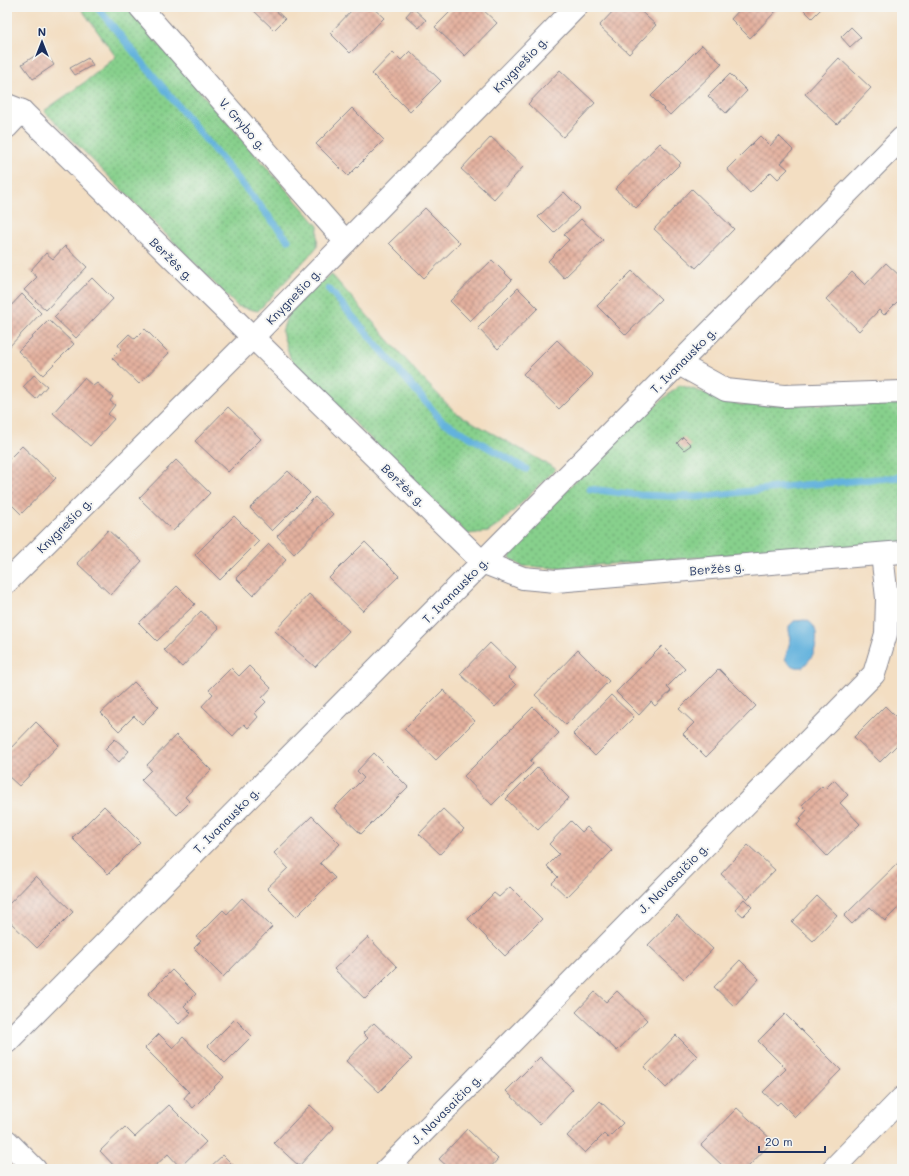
<svg xmlns="http://www.w3.org/2000/svg" width="909" height="1176" font-family="Mali,sans-serif">
<style>
.grass{fill:url(#grass-dots);stroke:#518075}
.water{fill:#63b2dd;stroke:#3f709e}
.lines{fill:none;stroke-linecap:round;stroke-linejoin:round}
.stream{stroke:#63b2dd;stroke-width:7}
.building{fill:url(#building-cross-hatch)}
.minor-casing{stroke:#878690;stroke-width:24}
.minor{stroke:#fff;stroke-width:22}
.labels{text-anchor:middle;dominant-baseline:central;stroke-width:4;stroke-linejoin:round;paint-order:stroke}
.street-label{font-size:12px;fill:#1b2f5e;stroke:#f6f6f2}
</style>
<defs>
<pattern id="grass-dots" width="8" height="8" patternUnits="userSpaceOnUse"><rect width="8" height="8" fill="#87d08c"/><path d="M2 2h.1M6 6h.1" fill="none" stroke="#6ea976" stroke-width="1.8" stroke-linecap="round"/></pattern>
<pattern id="building-cross-hatch" width="8" height="8" patternUnits="userSpaceOnUse"><rect width="8" height="8" fill="#e4b19e"/><path d="M0 0l8 8M0 8l8-8" fill="none" stroke="#b89084"/></pattern>
</defs>
<rect width="100%" height="100%" fill="#f6f6f2"/>
<filter id="ink" filterUnits="userSpaceOnUse"><feTurbulence type="fractalNoise" baseFrequency=".025" numOctaves="2"/><feDisplacementMap in="SourceGraphic" scale="8" xChannelSelector="R" yChannelSelector="G"/><feConvolveMatrix kernelMatrix="1 2 1 2 8 2 1 2 1" color-interpolation-filters="sRGB"/></filter>
<filter id="wash" filterUnits="userSpaceOnUse"><feTurbulence type="fractalNoise" baseFrequency=".012" numOctaves="4" result="noise"/><feDisplacementMap in="SourceGraphic" scale="16" xChannelSelector="R" yChannelSelector="G"/><feGaussianBlur stdDeviation="0.9" result="paint"/><feColorMatrix in="noise" values="0 0 0 0 0 0 0 0 0 0 0 0 0 0 0 0 0 1.4 0 .05"/><feComposite in="paint" operator="in"/></filter>
<g filter="url(#wash)">
<rect width="100%" height="100%" fill="#f3dec2"/>
<g class="grass">
<path d="M80 7H126L318 226 317 247 258 311 237 306 44 111 85 82 116 57Z"/>
<path d="M332 275 420 376 456 413 556 469 500 524 488 532 467 534 291 360 282 332 288 313 315 285Z"/>
<path d="M680 385 741 405 902 404V542L557 568 521 566 510 558 514 543 625 431Z"/>
</g>
<path class="water" d="M805 620C820 624 818 645 812 656 810 660 806 663 803 667 794 668 790 666 785 659L791 638 789 631V626L794 621Z"/>
<g class="lines">
<g class="stream">
<path d="M97 7 288 240"/>
<path d="M329 289 442 421 526 469"/>
<path d="M590 489 639 495 698 497 802 485 902 477"/>
</g>
</g>
<g id="blocks">
<g class="building">
<path d="M252 7H272L285 19 274 30 251 8Z"/>
<path d="M355 7H372L384 18 350 53 330 33Z"/>
<path d="M455 7H480L497 23 465 56 435 27Z"/>
<path d="M617 7H636L656 25 629 54 599 26Z"/>
<path d="M742 7H780L750 38 731 19Z"/>
<path d="M801 7H823L812 18Z"/>
<path d="M413 8 426 20 419 28 406 16Z"/>
<path d="M851 27 861 37 850 47 841 37Z"/>
<path d="M702 45 722 64 670 115 651 96Z"/>
<path d="M44 50 54 65 33 79 22 64Z"/>
<path d="M410 51 441 81 410 112 372 74 393 52 401 60Z"/>
<path d="M88 58 93 65 75 75 70 68Z"/>
<path d="M839 58 871 88 837 124 805 94Z"/>
<path d="M560 70 595 103 563 137 528 104Z"/>
<path d="M730 74 747 91 726 113 708 96Z"/>
<path d="M352 108 384 140 348 176 316 144Z"/>
<path d="M760 136 770 146 779 136 793 150 781 163 788 169 778 179 771 172 750 193 727 169Z"/>
<path d="M491 137 523 167 494 199 461 169Z"/>
<path d="M660 143 681 163 636 208 615 189Z"/>
<path d="M692 189 734 229 696 268 654 229Z"/>
<path d="M564 192 580 208 554 233 538 217Z"/>
<path d="M425 208 460 243 424 278 389 243Z"/>
<path d="M581 219 603 240 564 278 548 261 569 240 564 235Z"/>
<path d="M65 246 87 267 46 310 24 290 37 277 30 271 46 253 53 259Z"/>
<path d="M492 260 512 280 470 321 450 301Z"/>
<path d="M886 263 902 278V297L884 315 879 310 859 331 826 299 852 272 865 285Z"/>
<path d="M632 271 661 299 626 335 597 306Z"/>
<path d="M92 278 113 299 76 338 54 317Z"/>
<path d="M518 288 538 308 498 349 478 328Z"/>
<path d="M22 294 41 313 7 349V310Z"/>
<path d="M49 320 74 344 43 375 18 351Z"/>
<path d="M145 329 169 353 139 384 112 358 121 349 118 345 129 334 135 339Z"/>
<path d="M557 340 593 375 559 409 523 374Z"/>
<path d="M34 375 47 386 36 399 23 387Z"/>
<path d="M84 378 93 386 97 383 113 397 110 401 115 405 108 414 114 419 90 446 53 413Z"/>
<path d="M228 407 261 439 228 472 195 441Z"/>
<path d="M683 437 691 445 684 450 677 443Z"/>
<path d="M22 446 56 478 21 514 7 500V461Z"/>
<path d="M176 460 210 493 173 531 139 498Z"/>
<path d="M288 471 310 493 272 531 250 508Z"/>
<path d="M315 497 333 514 294 554 277 536Z"/>
<path d="M234 516 259 541 220 580 195 555Z"/>
<path d="M108 530 142 561 111 595 77 563Z"/>
<path d="M365 542 399 576 363 611 329 578Z"/>
<path d="M269 544 286 560 253 595 236 578Z"/>
<path d="M177 586 195 604 157 641 139 623Z"/>
<path d="M309 594 349 631 315 667 275 631Z"/>
<path d="M201 611 219 628 182 667 164 650Z"/>
<path d="M490 643 516 668 508 677 516 685 495 707 460 674Z"/>
<path d="M662 646 685 669 667 687 671 691 655 706 651 702 639 715 616 692Z"/>
<path d="M578 650 609 681 566 725 535 695Z"/>
<path d="M249 666 271 688 262 698 266 702 255 713 258 717 248 728 244 724 233 736 202 706 213 694 209 690 231 668 239 676Z"/>
<path d="M719 669 756 706 706 757 683 734 694 723 679 709Z"/>
<path d="M134 682 159 707 142 724 134 716 119 731 101 713Z"/>
<path d="M443 690 475 721 436 760 404 729Z"/>
<path d="M611 695 634 717 595 756 573 734Z"/>
<path d="M885 706 902 723V740L880 762 854 737Z"/>
<path d="M533 707 559 733 530 761 533 764 492 805 464 776Z"/>
<path d="M36 722 59 745 19 786 7 775V752Z"/>
<path d="M176 735 211 770 185 797 190 802 177 815 141 780 151 770 147 765Z"/>
<path d="M115 739 129 751 119 762 105 749Z"/>
<path d="M374 753 408 787 361 834 334 808 364 778 357 771Z"/>
<path d="M538 767 569 798 538 830 506 799Z"/>
<path d="M834 780 848 795 840 803 860 824 827 856 797 825 802 820 800 818 807 810 802 805 822 786 825 789Z"/>
<path d="M104 806 140 842 108 874 72 838Z"/>
<path d="M443 809 464 829 440 854 419 834Z"/>
<path d="M312 816 340 844 320 863 335 878 296 917 267 888 288 868 274 853Z"/>
<path d="M571 821 582 832 587 827 612 851 567 897 552 883 558 877 547 866 559 854 549 844Z"/>
<path d="M748 845 775 870 747 899 721 874Z"/>
<path d="M902 859V904L885 921 870 907 852 924 844 916Z"/>
<path d="M36 876 73 912 37 948 7 919V906Z"/>
<path d="M510 887 542 919 505 956 468 919 494 893 499 897Z"/>
<path d="M817 896 837 915 813 941 792 922Z"/>
<path d="M242 898 272 927 223 977 194 948 201 941 196 937 223 910 227 914Z"/>
<path d="M744 899 752 907 743 916 735 909Z"/>
<path d="M677 915 713 949 684 979 648 945Z"/>
<path d="M368 937 397 967 365 999 334 969Z"/>
<path d="M740 960 759 979 734 1006 714 987Z"/>
<path d="M172 970 196 994 184 1006 191 1013 179 1024 148 994Z"/>
<path d="M617 991 647 1020 617 1051 576 1012 595 992 606 1002Z"/>
<path d="M785 1014 841 1070 795 1117 780 1102 777 1105 763 1092 786 1069 758 1041Z"/>
<path d="M235 1019 252 1036 225 1063 208 1046Z"/>
<path d="M374 1023 412 1059 379 1092 346 1061 368 1038 363 1033Z"/>
<path d="M159 1034 173 1048 183 1037 224 1077 193 1108 184 1098 189 1092 145 1048Z"/>
<path d="M676 1035 697 1056 666 1088 645 1067Z"/>
<path d="M540 1057 573 1089 540 1124 506 1091Z"/>
<path d="M600 1101 623 1123 608 1138 604 1134 585 1153 567 1136Z"/>
<path d="M169 1105 206 1142 180 1167 168 1154 152 1169H143L140 1166 137 1169H117L100 1151 125 1127 135 1137Z"/>
<path d="M310 1105 334 1128 299 1166 274 1143Z"/>
<path d="M737 1108 773 1141 746 1169H726L701 1145Z"/>
<path d="M467 1129 498 1159 489 1169H450L439 1159Z"/>
<path d="M223 1155 237 1169H208Z"/>
</g>
</g>
</g>
<g filter="url(#ink)">
<use href="#blocks" fill-opacity="0" stroke="#878690" stroke-width="1"/>
<g class="lines">
<g class="minor-casing">
<g id="minor">
<path d="M140 7 346 242"/>
<path d="M7 105 22 111 482 562 523 578 556 581 902 552"/>
<path d="M7 127 22 111"/>
<path d="M679 364 726 390 784 396 902 392"/>
<path d="M7 582 252 338 576 7"/>
<path d="M7 1042 902 138"/>
<path d="M7 1141 35 1169"/>
<path d="M387 1169 874 674 886 634 887 598 882 554"/>
<path d="M833 1169 902 1098"/>
</g>
</g>
<use href="#minor" class="minor"/>
</g>
</g>
<g class="labels">
<g class="street-label">
<text transform="translate(520 64) rotate(-46)">Knygnešio g.</text>
<text transform="translate(243 124) rotate(49)">V. Grybo g.</text>
<text transform="translate(172 259) rotate(45)">Beržės g.</text>
<text transform="translate(293 296) rotate(-46)">Knygnešio g.</text>
<text transform="translate(683 360) rotate(-45)">T. Ivanausko g.</text>
<text transform="translate(404 485) rotate(44)">Beržės g.</text>
<text transform="translate(64 525) rotate(-45)">Knygnešio g.</text>
<text transform="translate(717 568) rotate(-5)">Beržės g.</text>
<text transform="translate(455 590) rotate(-45)">T. Ivanausko g.</text>
<text transform="translate(226 820) rotate(-45)">T. Ivanausko g.</text>
<text transform="translate(673 878) rotate(-45)">J. Navasaičio g.</text>
<text transform="translate(446 1109) rotate(-45)">J. Navasaičio g.</text>
</g>
</g>
<rect width="909" height="1176" fill="none" stroke="#f6f6f2" stroke-width="24"/>
<g transform="translate(42 42)" stroke="#f6f6f2" stroke-width="3" paint-order="stroke">
<path d="M0-3L7 15L0 10L-7 15Z" fill="#1b2f5e"/>
<text y="-6" font-size="11" font-weight="bold" text-anchor="middle" fill="#1b2f5e">N</text>
</g>
<path d="M759 1146v6h66v-6" fill="none" stroke="#1b2f5e" stroke-width="2"/>
<text x="765" y="1146" font-size="12" fill="#1b2f5e" stroke="#f6f6f2" stroke-width="3" paint-order="stroke">20 m</text>
</svg>
